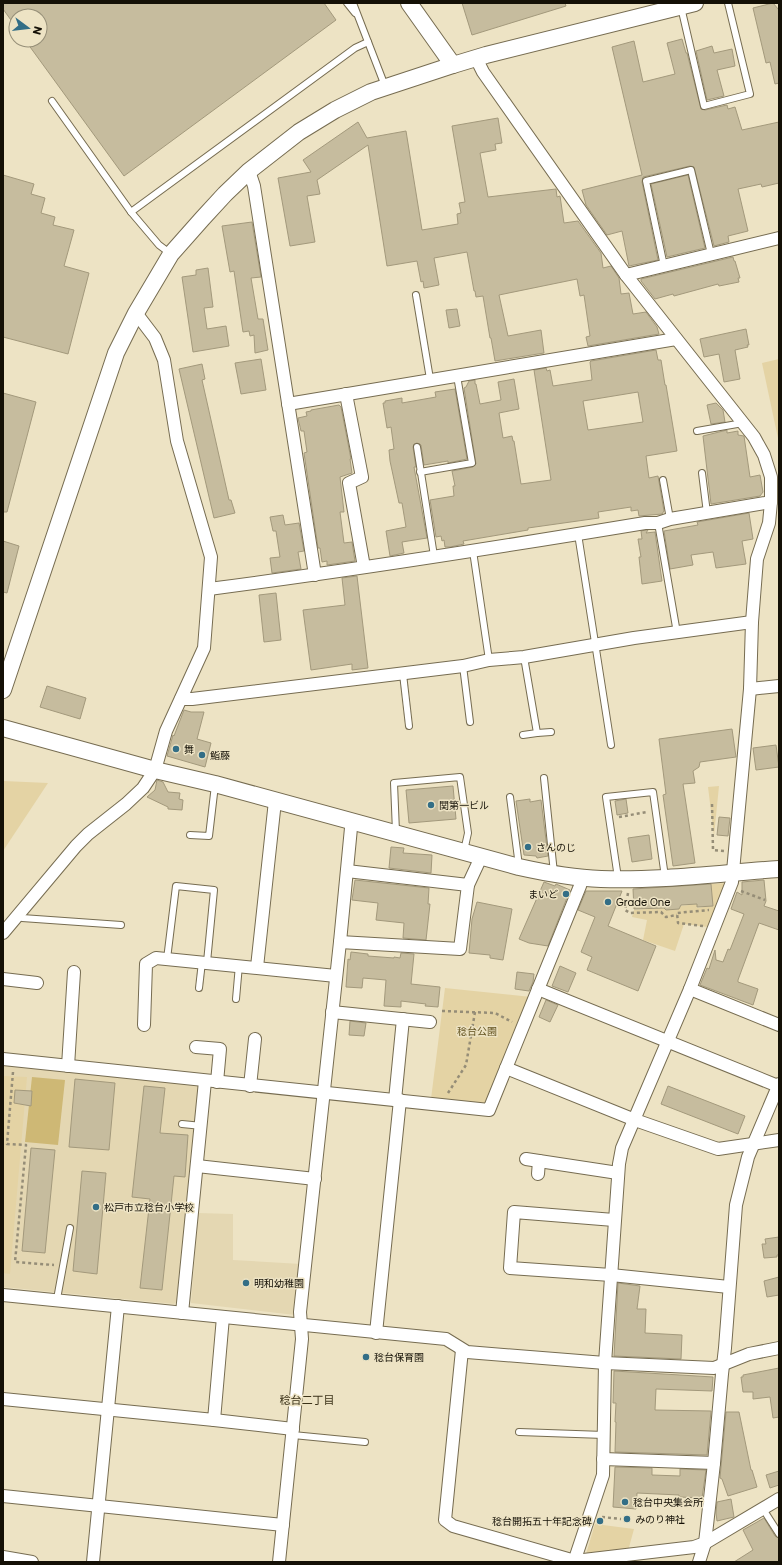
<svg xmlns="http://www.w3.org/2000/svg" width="782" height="1565" font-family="Poppins,'Noto Sans JP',sans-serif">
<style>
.built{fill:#e4d7b2}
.green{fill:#e4d3a4}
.water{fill:#ceb875}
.building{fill:#c6bc9e;stroke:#a3997c;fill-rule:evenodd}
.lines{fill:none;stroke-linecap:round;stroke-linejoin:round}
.lane-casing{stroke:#766c51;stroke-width:8}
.street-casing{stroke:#766c51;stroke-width:14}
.secondary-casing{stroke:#766c51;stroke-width:18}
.path{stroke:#958d77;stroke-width:2.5;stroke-dasharray:3 3;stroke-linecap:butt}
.lane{stroke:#fff;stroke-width:6}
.street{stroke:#fff;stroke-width:12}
.secondary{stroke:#fff;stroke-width:16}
.poi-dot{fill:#336e86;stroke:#ede3c4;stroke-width:1.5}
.labels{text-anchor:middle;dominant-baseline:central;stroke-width:3;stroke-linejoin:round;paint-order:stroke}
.poi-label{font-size:10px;fill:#141006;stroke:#ede3c4;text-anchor:start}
.park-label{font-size:10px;fill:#61511e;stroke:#ede3c4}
.neighbourhood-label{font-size:11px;fill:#3b3218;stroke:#ede3c4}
</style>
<rect width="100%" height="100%" fill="#ede3c4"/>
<g class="built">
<path d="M3 1063 197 1082 201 1088 180 1299 174 1304 3 1287Z"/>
<path d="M198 1213 233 1214V1260L301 1264 295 1315 191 1303Z"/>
</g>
<g class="green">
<path d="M779 359V443L762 363Z"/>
<path d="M3 781 48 783 3 851Z"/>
<path d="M719 786 714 836 708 787Z"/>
<path d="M726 883 708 927 684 924 675 951 643 940 647 920 632 917 634 910 664 908 666 910 679 909 681 906 697 904V908L712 906 711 884Z"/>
<path d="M445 988 531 997 487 1104 431 1099Z"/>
<path d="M3 1076 27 1077 10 1274 3 1273Z"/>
<path d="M595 1524 634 1529 628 1551 586 1554Z"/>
</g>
<path class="water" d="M32 1077 65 1080 58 1145 25 1142Z"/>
<g class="building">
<path d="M3 3H324L336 20 124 176 25 40H40V16H16V27L3 9Z"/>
<path d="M462 3H565L566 6 472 35Z"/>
<path d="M773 3 779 10V83L775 84 770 62 766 63 753 8Z"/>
<path d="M682 39 686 53H687L701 109 705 110 727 105 728 109 735 107 742 130 779 122V183L762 187 761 184 738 189 748 231 728 236 729 242 714 246 694 167 690 166 643 177 642 182 658 260 629 266 622 231 607 235 586 205 582 190 642 175 612 47 634 41 643 82 675 74 667 43Z"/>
<path d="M712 46 714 53 732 49 735 66 717 70 724 96 707 100 696 51Z"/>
<path d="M498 118 502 143 495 144 496 150 480 153 488 197 556 189 557 197 560 196 564 223 578 221 601 253 603 268 611 266 619 278 621 294 629 293 633 314 646 312 657 327 659 334 588 346 586 337 590 336 584 295 580 296 577 279 499 295 508 336 541 330 544 353 495 361 491 338H490L483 296 476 297 475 291H474L467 252 434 258 439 285 424 288 423 281 421 282 417 261 387 266 368 145 317 180 320 194 307 196 315 242 290 246 278 178 311 172 303 160 358 122 367 138 406 131 422 230 458 224 457 214 461 213 459 203 465 202 452 126Z"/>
<path d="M3 175 34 184 31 194 45 198 41 213 55 217 53 225 74 230 64 266 89 273 68 354 3 337Z"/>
<path d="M688 175 705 248 667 257 651 184Z"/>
<path d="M252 222 261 277 251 278 258 319H263L268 350 255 353 254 335 250 336 249 331 243 332 234 271 230 272 222 226Z"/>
<path d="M733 257 734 261H735L740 278H738L739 282 719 286 718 284 674 296 673 294 655 299 641 281V279Z"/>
<path d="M208 268 213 307 204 308 207 329 226 326 229 346 193 352 182 277 196 275V270Z"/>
<path d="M457 309 460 326 449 328 446 310Z"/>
<path d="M746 329 749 345H747L748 347 735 350 740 379 724 382 719 354 704 357 700 339Z"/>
<path d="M656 350 658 360H661L665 385H666L677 451 646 456 649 478 658 476 664 511 662 514 639 516 638 510 631 511V507L598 512 599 518 528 528V530L463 541 464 544 450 547H445L444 540 442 541 441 536 436 537 430 500 454 496 453 486H455L452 471 473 467 476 464 464 388 466 387 469 381 475 380V384H476L480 404 501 400 498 382 514 379 519 409 499 413 503 438 512 436 513 441H514L521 484 551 480 534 370 546 368 547 371 550 370 553 386 592 380 590 362 591 361ZM638 392 643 422 588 430 583 401Z"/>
<path d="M261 359 266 390 241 394 235 363Z"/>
<path d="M202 364 205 379 202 380 229 500H231L235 513 214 518 179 369Z"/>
<path d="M455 389 467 459 448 463V461L424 465 421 445 417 443 414 444 413 447 416 467H414L427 538 402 542 404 553 390 556 386 531 406 527 402 503H399L390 461 389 450 394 449 391 427 387 428 383 403H385V401L402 398V403L436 397 435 392Z"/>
<path d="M3 393 36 402 7 512H3Z"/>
<path d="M716 403 723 410 725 422 711 424 707 405Z"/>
<path d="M339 405 341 407 351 459H350L352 473 340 477 344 512H340L344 543 352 542 355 561 327 565V561L322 562 320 548H318L304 453 307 452 304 431H301L298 418 307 416 306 412 311 411V410Z"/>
<path d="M727 430V433L738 431V435L744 436 750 477 760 475 763 492 760 496 711 504 703 436Z"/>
<path d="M749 513 753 539 742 541 746 564 716 568 713 552 691 555 693 565 670 569 664 531 698 525 697 522Z"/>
<path d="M283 515 285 525 299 523 304 551 298 552 301 569 272 573 270 558 280 557 276 531H273L270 517Z"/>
<path d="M646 530H648L646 533 655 532 662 581 642 584 639 557H641L638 539H642L641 531Z"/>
<path d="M3 541 19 546 7 593 3 592Z"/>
<path d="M357 576 368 668 352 670V664L311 670 303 610 345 605 342 578Z"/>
<path d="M276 593 281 640 264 642 259 595Z"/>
<path d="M47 686 86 698 80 719 40 707Z"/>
<path d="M184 710 191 712H204L197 739 211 743 205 767 167 756 173 735 174 736Z"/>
<path d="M732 729 736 757 700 762 699 767 693 771 695 783 683 784 695 863 673 866 663 795 666 794 659 739Z"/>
<path d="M776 745 779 767 756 770 753 748Z"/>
<path d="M157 780 163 782 168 792 180 793 179 799 183 800 182 810 168 809V807L147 797 155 790Z"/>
<path d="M453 786 456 819 409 823 406 790Z"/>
<path d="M530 799V802L541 800 548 856 537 858 536 856 524 855 516 801Z"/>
<path d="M626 799 628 813 617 815 615 801Z"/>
<path d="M719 817 730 818 728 836 717 835Z"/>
<path d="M649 835 652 859 632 862 628 838Z"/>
<path d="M391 847 404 848 403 853 432 855 431 873 389 868Z"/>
<path d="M355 880 429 888 428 904H430L426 940 403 938 404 923 376 920 378 903 352 900Z"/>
<path d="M764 880 766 901 764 906 779 911V930L759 923 738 980V982L758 989 753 1005 700 985 707 968 709 969 715 950 716 960 723 962 728 949 730 950 744 914 731 909 737 892 742 895V882Z"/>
<path d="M544 882 555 886 556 884 570 890 548 946 529 943 519 939Z"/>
<path d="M711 884 713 906 697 907V904L681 905 679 909 666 910 664 908 634 909 633 889Z"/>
<path d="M586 891H622L608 926 656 946 638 991 587 970 592 957 581 952 595 917 578 910Z"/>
<path d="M477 902 512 909 503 960 490 958V955L469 953 472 919Z"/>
<path d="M351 952 368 954V956L394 958V957L400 958 401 953 414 954 411 984 440 987 438 1007 425 1006 426 1004 401 1001V1007L384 1006 386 980 363 978 362 988 346 987 348 959 350 960Z"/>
<path d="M560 966 576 973 568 992 552 986Z"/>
<path d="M517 972 534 974 533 982 529 991 515 989Z"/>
<path d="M546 1000 558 1005 550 1022 539 1017Z"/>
<path d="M350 1021 366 1023 364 1036 349 1035Z"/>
<path d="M75 1079 115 1083 109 1150 69 1147Z"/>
<path d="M144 1086 165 1088 160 1133 188 1135 185 1177 174 1176 162 1290 140 1288 150 1199 132 1197Z"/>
<path d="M668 1086 745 1116 738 1134 661 1104Z"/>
<path d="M15 1090 32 1091 31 1106 14 1103Z"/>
<path d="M31 1148 55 1150 45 1253 22 1251Z"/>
<path d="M82 1171 106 1173 97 1274 73 1271Z"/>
<path d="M779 1237V1255H777V1257L764 1258 762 1244H766L765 1239Z"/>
<path d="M779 1277V1295L767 1297 764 1281Z"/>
<path d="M618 1283 640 1286 637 1309H646L645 1333 682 1335 681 1359 614 1356Z"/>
<path d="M779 1368V1417L773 1418 770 1397 753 1399V1392H743L741 1377H743V1375Z"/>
<path d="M614 1371 713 1377 712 1391 656 1389 655 1410 711 1411 707 1455 615 1452 616 1422H615L616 1403H613Z"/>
<path d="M726 1412H739L751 1470H752L757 1487 728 1496 722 1479 720 1478Z"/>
<path d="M615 1467 652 1468V1475L680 1476V1469L706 1470 702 1498 679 1497V1495L637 1493 636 1509 613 1507Z"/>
<path d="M779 1471V1485L770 1488 766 1475Z"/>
<path d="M731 1499 734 1517 717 1521 716 1513 717 1502Z"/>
<path d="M764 1518 775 1536 779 1538V1562H734L753 1550 743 1530Z"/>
</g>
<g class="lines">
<g class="lane-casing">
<g id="lane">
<path d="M347 3 355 13"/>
<path d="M353 3 385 86"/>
<path d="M681 7 704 106 750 94 728 3"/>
<path d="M52 101 131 212"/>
<path d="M171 254 159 245 131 212 355 48 368 42"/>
<path d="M664 266 646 181 691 170 711 254"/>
<path d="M416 295 430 379"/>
<path d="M697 431 743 423"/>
<path d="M417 447 434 556"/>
<path d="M420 472 472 463 457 376"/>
<path d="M702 473 707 513"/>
<path d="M663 480 670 519"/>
<path d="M658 523 677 633"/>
<path d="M578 534 611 745"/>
<path d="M473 551 489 660"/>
<path d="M463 666 470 722"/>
<path d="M403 674 409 726"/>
<path d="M537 733 551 732"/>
<path d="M523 735 537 733 524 657"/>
<path d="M544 778 554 873"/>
<path d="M510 797 519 866"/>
<path d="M396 832 394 783 460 777 468 833 464 851"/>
<path d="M190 835 209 836 215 785"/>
<path d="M618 878 606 797 653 792 665 877"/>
<path d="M18 914 22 918 121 925"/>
<path d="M167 959 176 886 214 890 207 962"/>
<path d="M199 988 202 962"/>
<path d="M236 999 239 965"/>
<path d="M182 1124 202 1126"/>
<path d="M57 1299 70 1228"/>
<path d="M519 1432 604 1435"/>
<path d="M293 1435 365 1442"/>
<path d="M763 1509 779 1534"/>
</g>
</g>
<g class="street-casing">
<g id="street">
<path d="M476 58 483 72 626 275 754 437 764 455 771 477V502L769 523 757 559 752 622 750 689 732 882 690 989 622 1148 619 1164 605 1363 603 1475 574 1562"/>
<path d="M249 171 254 186 315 575"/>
<path d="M626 275 779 238"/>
<path d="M346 394 362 477 349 483 364 567"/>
<path d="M288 404 676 339"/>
<path d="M209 589C355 570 500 547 645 523H658L670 519 771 502"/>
<path d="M750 689 779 686"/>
<path d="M181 699H192L463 666 489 660 524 657 634 638 752 622"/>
<path d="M347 871 468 885"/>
<path d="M3 933 76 846 88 834 126 804 143 788 155 770 166 731 204 648 211 557 177 441 164 360 155 338 136 313"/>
<path d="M340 942 460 949 468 885 481 857"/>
<path d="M257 967 275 801"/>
<path d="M3 979 37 983"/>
<path d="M538 989 778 1086"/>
<path d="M690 989 779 1025"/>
<path d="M332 1012 430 1022"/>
<path d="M144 1025 146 964 156 958 336 976"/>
<path d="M196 1047 220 1049 217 1082"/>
<path d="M3 1059 489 1110 580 886 582 878"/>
<path d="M68 1066 74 972"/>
<path d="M506 1068 635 1120 718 1149 779 1140"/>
<path d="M250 1086 255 1039"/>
<path d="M395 1100 403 1019"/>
<path d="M526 1159 618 1173"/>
<path d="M197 1166 315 1179"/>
<path d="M538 1174 539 1161"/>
<path d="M614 1220 514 1212 510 1268 611 1275 729 1287"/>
<path d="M3 1295 446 1339 467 1352 605 1363 714 1368 749 1354 779 1348"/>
<path d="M182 1313 205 1081"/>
<path d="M376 1333 400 1100"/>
<path d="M462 1350 445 1520 453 1526 575 1561 694 1547 705 1543 779 1499"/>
<path d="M3 1399 214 1420 223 1317"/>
<path d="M214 1420 293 1429"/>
<path d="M603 1459 714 1463"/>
<path d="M3 1496 283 1525"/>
<path d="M3 1557 32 1562"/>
<path d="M93 1562 118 1306"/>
<path d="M279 1562 302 1339 300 1312 340 942 351 828 350 821"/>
<path d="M699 1562 705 1543 714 1463 722 1374 725 1348 736 1205 748 1157 779 1084"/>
</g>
</g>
<g class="secondary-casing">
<g id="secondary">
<path d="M409 3 453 65"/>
<path d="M3 690 116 353 136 313 171 254 202 219 225 194 249 171 299 132 335 110 371 92 453 65 486 55 695 3"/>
<path d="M3 728 155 770 215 784 519 867C546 873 574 878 601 879 660 881 721 873 779 869"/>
</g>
</g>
<g class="path">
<path d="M712 804 713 850 724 851"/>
<path d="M619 817 647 812"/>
<path d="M741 891 765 900"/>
<path d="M628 893 625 910 630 913 661 912 666 917 677 915"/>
<path d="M703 926 678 923 677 913 709 910"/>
<path d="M442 1011 495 1013 512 1022"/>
<path d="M13 1072 7 1144 26 1145 15 1262 54 1265"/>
<path d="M448 1093 466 1065 475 1012"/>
<path d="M602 1517 621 1519"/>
</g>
<use href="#lane" class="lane"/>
<use href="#street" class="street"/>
<use href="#secondary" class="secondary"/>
</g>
<g class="poi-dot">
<circle cx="176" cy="749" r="4"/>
<circle cx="202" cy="755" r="4"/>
<circle cx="431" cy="805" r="4"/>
<circle cx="528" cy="847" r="4"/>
<circle cx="566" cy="894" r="4"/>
<circle cx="608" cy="902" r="4"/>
<circle cx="96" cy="1207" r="4"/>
<circle cx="246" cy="1283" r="4"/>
<circle cx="366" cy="1357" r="4"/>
<circle cx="625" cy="1502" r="4"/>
<circle cx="627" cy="1519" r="4"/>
<circle cx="600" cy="1521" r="4"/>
</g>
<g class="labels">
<g class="poi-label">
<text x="184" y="749">舞</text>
<text x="210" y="755">鮨藤</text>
<text x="439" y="805">関第一ビル</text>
<text x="536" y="847">さんのじ</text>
<text x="558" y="894" text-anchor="end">まいど</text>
<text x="616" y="902">Grade One</text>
<text x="104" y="1207">松戸市立稔台小学校</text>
<text x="254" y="1283">明和幼稚園</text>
<text x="374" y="1357">稔台保育園</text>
<text x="633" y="1502">稔台中央集会所</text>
<text x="635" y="1519">みのり神社</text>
<text x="592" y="1521" text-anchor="end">稔台開拓五十年記念碑</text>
</g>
<g class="park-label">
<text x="477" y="1031">稔台公園</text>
</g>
<g class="neighbourhood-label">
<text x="307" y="1400">稔台二丁目</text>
</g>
</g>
<rect width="782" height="1565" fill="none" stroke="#141006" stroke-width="8"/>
<g transform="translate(28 28) rotate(105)"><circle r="19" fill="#ede3c4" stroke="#968f78"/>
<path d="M0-3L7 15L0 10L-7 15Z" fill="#336e86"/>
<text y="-6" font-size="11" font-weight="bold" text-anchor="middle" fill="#141006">N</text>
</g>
</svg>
